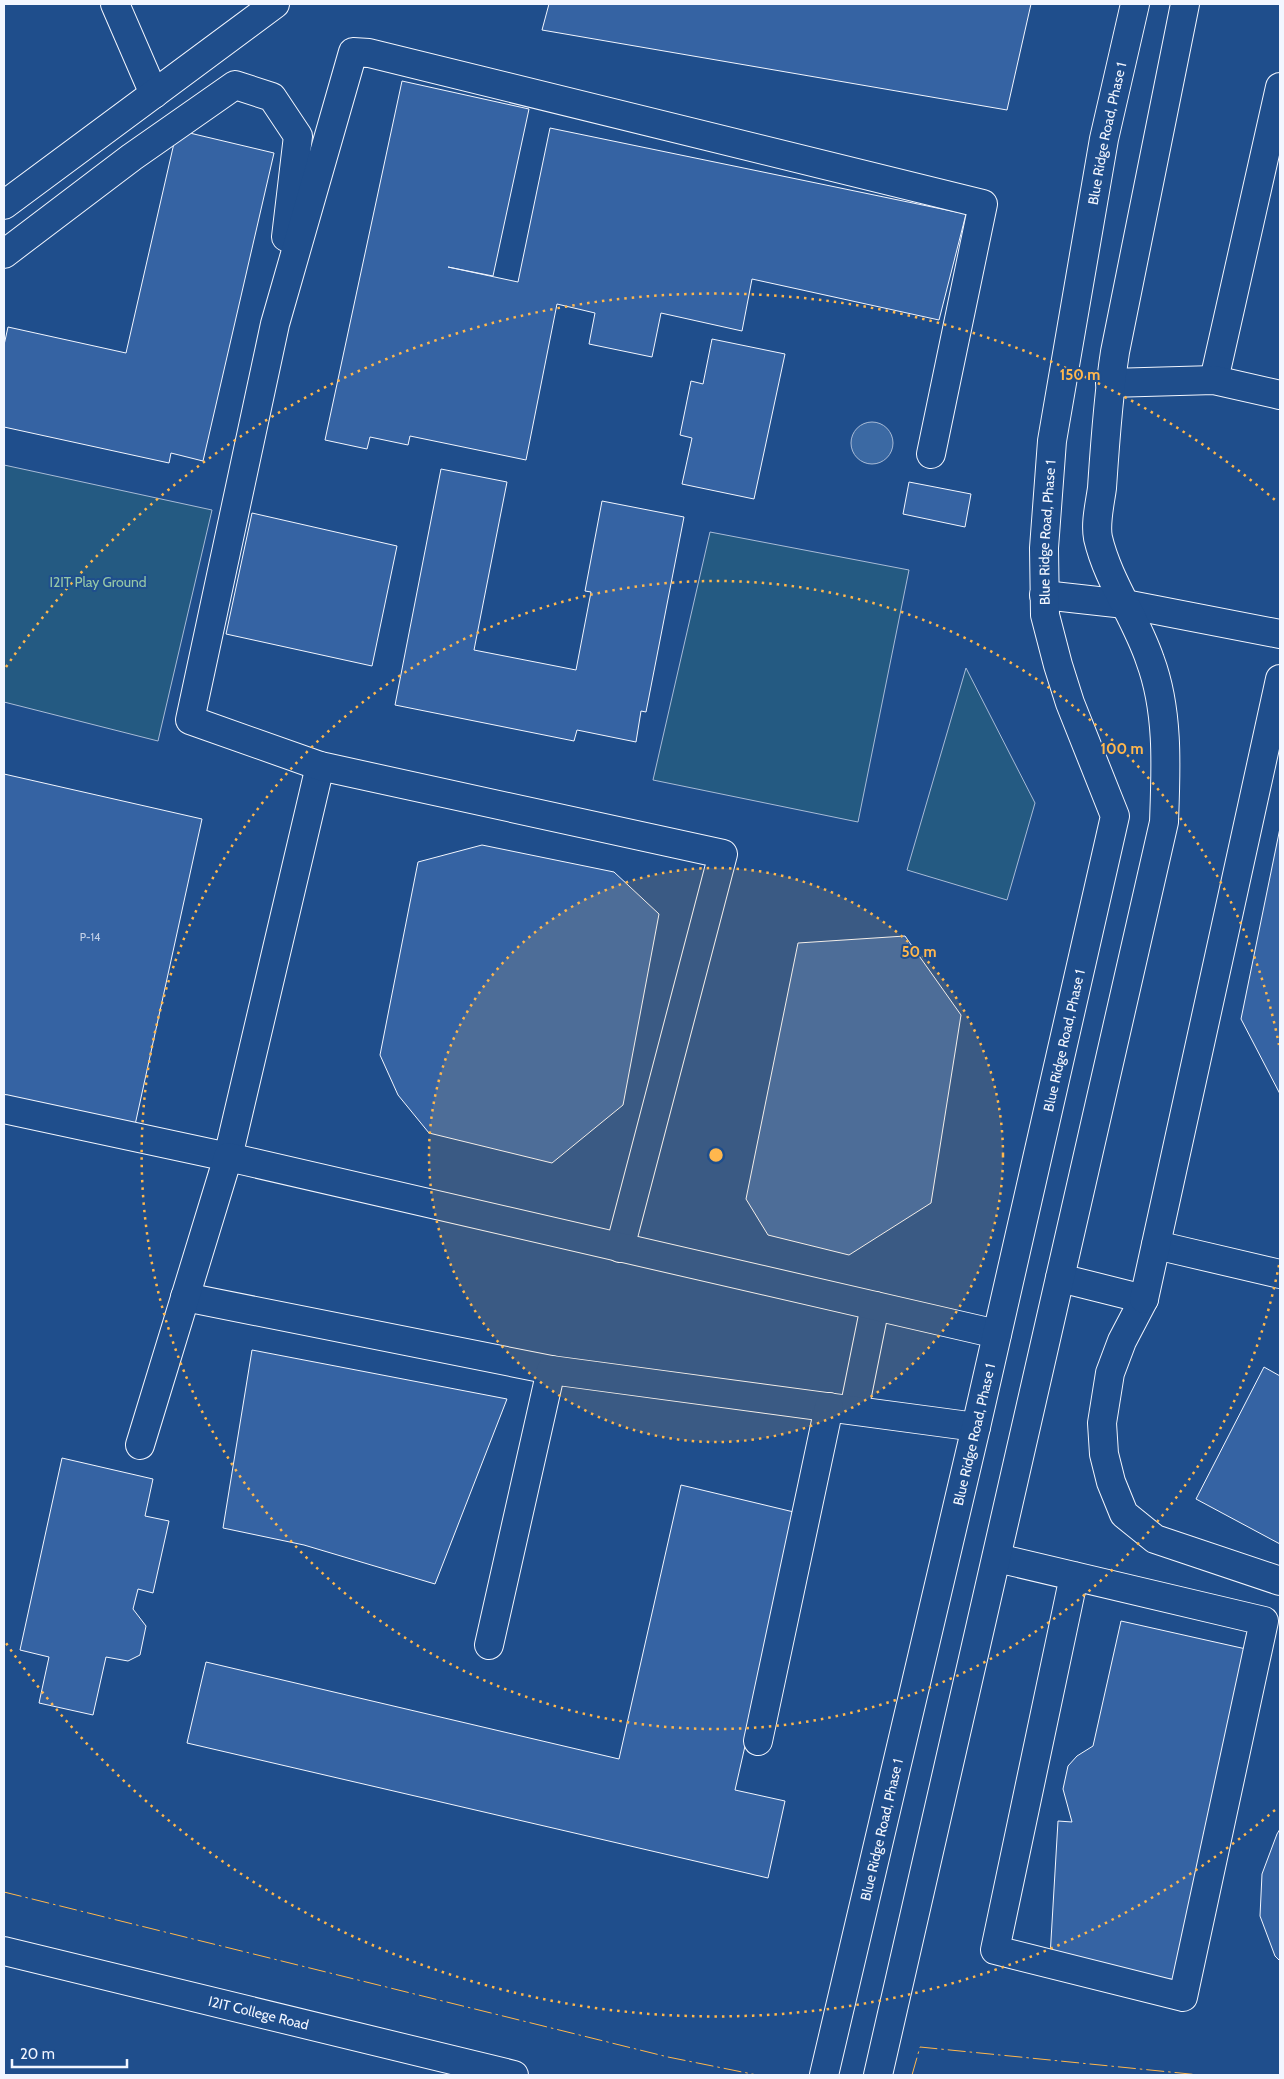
<svg xmlns="http://www.w3.org/2000/svg" width="1284" height="2079" font-family="Cabin,sans-serif">
<style>
.green{fill:#245a82;stroke:#a8bbd7}
.water{fill:#3b69a3;stroke:#a8bbd7}
.building{fill:#3563a3;stroke:#f2f6ff}
.lines{fill:none;stroke-linecap:round;stroke-linejoin:round}
.minor-casing{stroke:#f2f6ff;stroke-width:30}
.minor{stroke:#1f4e8c;stroke-width:28}
.power{stroke:#ffb74d;stroke-width:1;stroke-dasharray:18 4 2.5 4;stroke-linecap:butt}
.ring{fill:none;stroke:#ffb74d;stroke-width:2.5;stroke-dasharray:2.5 5}
.labels{text-anchor:middle;dominant-baseline:central;stroke-width:4;stroke-linejoin:round;paint-order:stroke}
.number-label{font-size:11px;fill:#c3d1e8}
.street-label{font-size:14px;fill:#f2f6ff;stroke:#1f4e8c}
.park-label{font-size:14px;fill:#97c8a6;stroke:#1f4e8c}
.centre{fill:#ffb74d;stroke:#1f4e8c;stroke-width:2.5}
.ring-label{font-size:15px;text-anchor:middle;font-weight:bold;fill:#ffb74d;stroke:#1f4e8c;stroke-width:4;stroke-linejoin:round;paint-order:stroke}
</style>
<rect width="100%" height="100%" fill="#1f4e8c"/>
<g class="green">
<path d="M4 465 212 510 158 741 4 702Z"/>
<path d="M710 532 909 570 858 822 653 780Z"/>
<path d="M966 668 1035 803 1007 900 907 870Z"/>
</g>
<circle class="water" cx="872" cy="443" r="21"/>
<g class="building">
<path d="M549 4H1031L1007 110 542 30Z"/>
<path d="M402 81 529 109 493 276 448 267 518 282 550 128 966 214 939 320 752 279 742 331 661 313 652 357 589 344 595 313 557 304 526 460 410 436 408 445 370 437 367 449 325 440Z"/>
<path d="M177 130 274 153 203 461 171 453 169 463 4 427V345L8 327 126 353Z"/>
<path d="M712 339 785 354 754 499 682 484 692 438 680 435 691 381 703 384Z"/>
<path d="M441 469 507 482 474 650 576 670 591 592 585 591 602 501 684 517 646 712 641 711 636 742 577 730 574 741 395 705Z"/>
<path d="M909 482 971 494 965 527 903 514Z"/>
<path d="M252 513 397 546 372 666 226 634Z"/>
<path d="M4 774 202 819 135 1125 4 1095Z"/>
<path d="M1280 828V1094L1241 1019Z"/>
<path d="M482 845 614 872 659 914 623 1105 552 1163 429 1133 398 1095 380 1055 418 862Z"/>
<path d="M905 936 961 1015 931 1203 849 1255 768 1235 746 1199 798 943Z"/>
<path d="M252 1350 507 1399 435 1584 304 1545 223 1528Z"/>
<path d="M1264 1367 1280 1376V1544L1196 1499Z"/>
<path d="M62 1458 153 1479 145 1516 169 1521 153 1593 138 1589 133 1609 146 1626 140 1655 128 1661 106 1657 93 1715 39 1703 49 1657 20 1650Z"/>
<path d="M681 1485 798 1513 735 1790 785 1801 768 1878 187 1743 206 1662 619 1759Z"/>
<path d="M1121 1621 1246 1649 1175 1980 1050 1957 1058 1821 1072 1822 1063 1789 1068 1766 1077 1756 1093 1746Z"/>
<path d="M1280 1829V1961L1275 1956 1260 1916 1262 1874 1277 1834Z"/>
</g>
<g class="lines">
<g class="minor-casing">
<g id="minor">
<path d="M115 4 154 94"/>
<path d="M4 205 275 4"/>
<path d="M4 254 132 157 235 85 272 97 298 136 286 237"/>
<path d="M1214 380 1280 87"/>
<path d="M1110 383 1214 380 1280 395"/>
<path d="M1044 595 1125 604 1280 634"/>
<path d="M4 1109 228 1157 320 766"/>
<path d="M1156 1245 1280 1274"/>
<path d="M620 1248 723 854 320 766 190 720 275 324 353 52 369 53 983 204 931 454"/>
<path d="M1060 1278 1144 1299 1122 1341 1110 1373 1102 1423 1104 1454 1111 1482 1124 1514 1155 1539 1280 1581"/>
<path d="M185 1297 551 1370"/>
<path d="M1144 1299 1280 679"/>
<path d="M854 1410 875 1306"/>
<path d="M140 1445 228 1157 997 1334"/>
<path d="M997 1558 1264 1621 1183 1997 995 1950 1074 1576"/>
<path d="M489 1645 551 1370 976 1427"/>
<path d="M758 1741 829 1407"/>
<path id="s1" d="M4 1951 514 2075"/>
<path id="s2" d="M824 2075 976 1427 1115 816 1070 703 1058 665 1045 615 1044 548 1052 441 1104 139 1135 4"/>
<path d="M878 2075 1164 822C1166 769 1169 711 1150 660 1136 618 1108 581 1098 538 1095 523 1100 503 1102 488 1105 443 1108 397 1115 352L1185 4"/>
</g>
</g>
<use href="#minor" class="minor"/>
<g class="power">
<path d="M4 1892 668 2057 757 2075"/>
<path d="M912 2075 920 2047 1200 2075"/>
</g>
</g>
<circle cx="716" cy="1155" r="287" fill="#ffb74d" fill-opacity=".12"/>
<g class="ring">
<circle cx="716" cy="1155" r="287"/>
<path d="M1279 1265A574 574 0 1 1 1279 1045"/>
<path d="M1275 1810A861 861 0 0 1 6 1643M6 667A861 861 0 0 1 1275 500"/>
</g>
<g class="labels">
<g class="number-label">
<text x="90" y="937">P-14</text>
</g>
<g class="street-label">
<text stroke="none"><textPath href="#s2" startOffset="1992">Blue Ridge Road, Phase 1</textPath></text>
<text stroke="none"><textPath href="#s2" startOffset="1588">Blue Ridge Road, Phase 1</textPath></text>
<text stroke="none"><textPath href="#s2" startOffset="1062">Blue Ridge Road, Phase 1</textPath></text>
<text stroke="none"><textPath href="#s2" startOffset="658">Blue Ridge Road, Phase 1</textPath></text>
<text stroke="none"><textPath href="#s2" startOffset="252">Blue Ridge Road, Phase 1</textPath></text>
<text stroke="none"><textPath href="#s1" startOffset="262">I2IT College Road</textPath></text>
</g>
<g class="park-label">
<text x="98" y="582">I2IT Play Ground</text>
</g>
</g>
<circle cx="716" cy="1155" r="8" class="centre"/>
<g class="ring-label">
<text x="1080" y="380">150 m</text>
<text x="1122" y="754">100 m</text>
<text x="919" y="957">50 m</text>
</g>
<rect width="1284" height="2079" fill="none" stroke="#f2f6ff" stroke-width="10"/>
<path d="M12 2059v8h115v-8" fill="none" stroke="#f2f6ff" stroke-width="2.5"/>
<text x="20" y="2059" font-size="15" fill="#f2f6ff" stroke="#1f4e8c" stroke-width="4" paint-order="stroke">20 m</text>
</svg>
